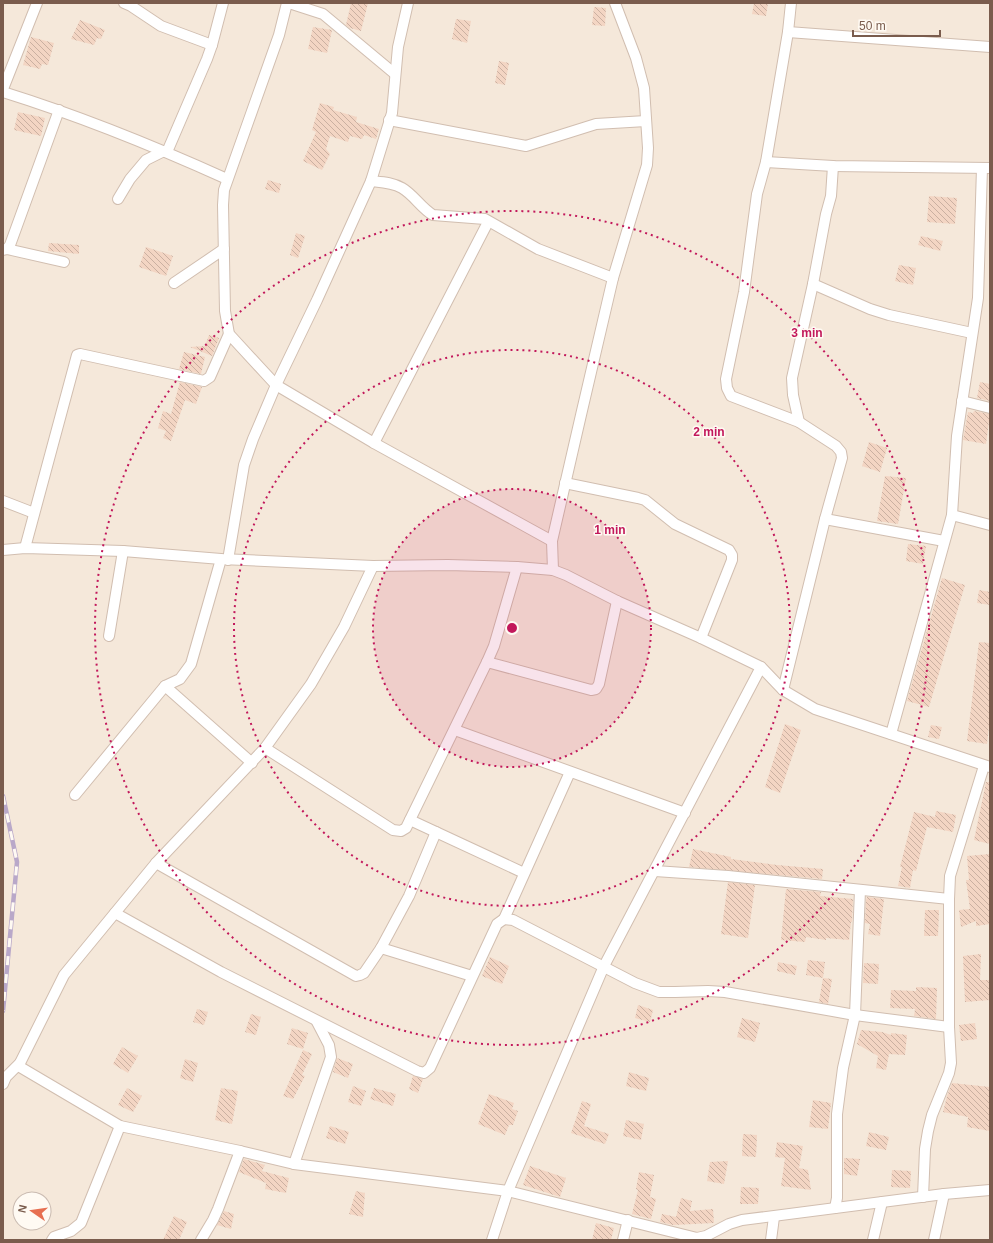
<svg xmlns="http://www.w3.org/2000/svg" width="993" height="1243" font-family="Arial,sans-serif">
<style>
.residential{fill:#f5e8da;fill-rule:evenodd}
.building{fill:url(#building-back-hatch)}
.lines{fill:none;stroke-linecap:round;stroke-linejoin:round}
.street-casing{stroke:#d1beb0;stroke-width:12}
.street{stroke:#fff;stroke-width:10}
.rail-casing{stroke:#b9a8c9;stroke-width:4.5}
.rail{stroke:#fffaf3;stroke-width:3;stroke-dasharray:9;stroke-linecap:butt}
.ring{fill:none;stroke:#c2185b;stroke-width:2;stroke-dasharray:2 4}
.centre{fill:#c2185b;stroke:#fffaf3;stroke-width:2}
.ring-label{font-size:12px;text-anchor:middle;font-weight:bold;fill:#c2185b;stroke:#fffaf3;stroke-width:3;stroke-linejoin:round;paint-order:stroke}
</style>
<defs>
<pattern id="building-back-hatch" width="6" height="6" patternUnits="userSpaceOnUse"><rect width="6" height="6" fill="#f3d5c3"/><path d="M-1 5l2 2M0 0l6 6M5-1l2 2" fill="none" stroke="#cab0a1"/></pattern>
</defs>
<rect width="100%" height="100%" fill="#fdf6ec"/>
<path class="residential" d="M3 3H990V1240H3ZM20 1199H44V1223H20Z"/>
<g class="building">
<path d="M351 3H368L361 31 350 28 346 25Z"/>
<path d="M754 3H768L766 16 752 14Z"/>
<path d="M594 7 606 8 605 26 592 25Z"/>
<path d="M456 19 471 21 467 43 452 39Z"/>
<path d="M80 20 105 30 101 39 97 38 94 45 71 39Z"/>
<path d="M313 27 332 30 327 53 308 49Z"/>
<path d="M31 37 54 43 48 65 42 64 40 69 23 65Z"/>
<path d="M499 61 509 63 505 85 495 83Z"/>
<path d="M320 103 334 107 333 110 357 117 356 122 379 129 376 139 364 135 362 139 350 136 348 142 330 136 326 149 330 154 322 170 303 161 316 132 312 130Z"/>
<path d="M18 112 45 118 41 136 14 130Z"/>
<path d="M268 180 281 184 279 193 265 189Z"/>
<path d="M929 196 957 198 955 224 927 222Z"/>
<path d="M296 233 305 236 298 258 290 255Z"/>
<path d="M921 236 943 241 940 251 918 245Z"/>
<path d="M49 243 79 245V254L48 251Z"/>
<path d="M146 247 173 256 166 276 139 267Z"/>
<path d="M899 265 916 268 913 285 895 281Z"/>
<path d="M209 335 219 338 212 356 190 347 205 346Z"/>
<path d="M184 352 205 357 201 374 179 369Z"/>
<path d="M180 382 202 387 196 404 185 400 171 441 163 438 166 431 158 428 163 411 171 414Z"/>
<path d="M980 382 990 384V401L977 398Z"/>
<path d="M974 411 990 414 986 444 963 440 968 412 973 413Z"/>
<path d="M869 442 887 448 880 472 862 466Z"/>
<path d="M885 476 906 478 898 524 877 521Z"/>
<path d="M908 544 926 546 923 564 906 561Z"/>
<path d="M942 578 965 585 929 707 907 701Z"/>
<path d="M979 590 990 592V605L977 603Z"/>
<path d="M979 642 990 643V717L987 744 967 741Z"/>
<path d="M785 724 801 730 780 793 765 787Z"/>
<path d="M931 725 942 727 939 739 928 737Z"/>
<path d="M986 782H990V844L974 840Z"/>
<path d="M936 811 956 815 953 832 927 827 916 871 913 870 910 888 898 886 902 867H900L914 812 935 817Z"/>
<path d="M693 849 731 857V859L777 865 823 869 822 879 689 867Z"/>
<path d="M990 854V924L976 926V921L961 927 959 910 970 909 966 880H969L967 856Z"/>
<path d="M728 882 755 885 748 938 721 934Z"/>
<path d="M786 889 821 892 820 896 853 899 852 922H851L849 940 826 938V940L806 937 805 942 781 940Z"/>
<path d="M867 897 884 899 880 936 868 934 870 924 865 923 866 900Z"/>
<path d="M925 910H939L938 936H924Z"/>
<path d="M981 954 980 980H990V1000L965 1002 963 956Z"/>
<path d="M490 957 509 966 502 984 482 976Z"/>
<path d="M808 960 825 962 823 978 806 975Z"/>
<path d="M778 962 797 966 795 975 777 971Z"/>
<path d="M864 963 879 964 878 984 863 983Z"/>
<path d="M823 978 832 979 828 1004 819 1002Z"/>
<path d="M916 987 937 988 936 1019 914 1016 915 1009 890 1008 891 990 916 991Z"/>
<path d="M638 1005 653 1010 650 1022 635 1018Z"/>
<path d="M197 1009 208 1012 204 1025 193 1022Z"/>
<path d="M251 1014 261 1017 256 1035 245 1032Z"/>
<path d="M742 1018 760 1023 755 1042 737 1037Z"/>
<path d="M975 1023 977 1039 961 1041 959 1025Z"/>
<path d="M292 1028 308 1033 303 1049 287 1044Z"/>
<path d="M861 1030 882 1032 891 1035V1033L907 1035 905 1055 889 1054 886 1070 876 1068 878 1056 857 1044Z"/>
<path d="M122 1047 138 1056 128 1073 113 1064Z"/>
<path d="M303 1050 312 1054 302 1075 305 1076 293 1099 283 1096Z"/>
<path d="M337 1058 353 1064 348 1078 333 1072Z"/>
<path d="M185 1059 198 1063 193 1082 180 1078Z"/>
<path d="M629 1072 649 1078 646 1091 626 1086Z"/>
<path d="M413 1076 423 1079 418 1093 409 1089Z"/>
<path d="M952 1083 990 1087V1131L967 1127 968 1117 943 1112 947 1096Z"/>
<path d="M353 1086 366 1091 361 1106 348 1102Z"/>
<path d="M127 1088 142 1096 133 1112 118 1105Z"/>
<path d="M221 1088 238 1091 232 1124 215 1120Z"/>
<path d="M374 1088 396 1094 393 1106 370 1099Z"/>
<path d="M489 1094 514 1103 512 1109 518 1111 513 1125H509L505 1135 478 1124Z"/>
<path d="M813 1100 831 1103 828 1129 809 1127Z"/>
<path d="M582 1101 591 1104 584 1126 609 1134 605 1144 571 1133Z"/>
<path d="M626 1120 644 1124 641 1140 623 1136Z"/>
<path d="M330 1126 349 1132 345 1144 326 1138Z"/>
<path d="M869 1132 889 1137 886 1150 866 1146Z"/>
<path d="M743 1134 757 1135 756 1157 742 1156Z"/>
<path d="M777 1142 803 1146 799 1168 808 1170 811 1190 781 1186 785 1158 775 1157Z"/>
<path d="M844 1158 860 1159 857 1176 844 1174Z"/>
<path d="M244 1159 265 1165 262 1171 289 1178 286 1193 265 1189 266 1183 239 1172Z"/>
<path d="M728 1161 724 1184 707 1181 710 1162Z"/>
<path d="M530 1166 566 1178 560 1197 523 1185Z"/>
<path d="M892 1170 911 1171 910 1188 891 1187Z"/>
<path d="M639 1172 654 1175 650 1197 656 1199 651 1219 632 1214 638 1190 636 1189Z"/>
<path d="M741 1187 759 1188 758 1204H740Z"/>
<path d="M356 1191 365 1193 363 1217 349 1214Z"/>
<path d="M681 1198 692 1201 690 1211 713 1209 714 1223 673 1225 660 1222 662 1214 676 1217Z"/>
<path d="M224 1211 234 1214 231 1229 217 1225Z"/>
<path d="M174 1216 187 1222 179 1240H163Z"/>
<path d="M596 1223 614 1228 611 1240H592Z"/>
</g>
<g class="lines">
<g class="street-casing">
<g id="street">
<path d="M124 3 131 6 161 26 212 45"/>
<path d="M287 3 279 35 224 190 223 205 225 311 229 334 276 385 374 443 552 541"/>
<path d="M289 3 323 14 395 74"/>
<path d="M788 32 990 47"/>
<path d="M3 89 37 3"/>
<path d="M3 92C80 116 154 146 227 179"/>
<path d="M389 120 526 146 596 124 646 121"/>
<path d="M167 152 207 59 212 45 223 3"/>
<path d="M766 162 833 166 990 168"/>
<path d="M371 181C381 182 392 182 402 188 414 195 421 208 433 215L485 219 538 249 613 278"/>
<path d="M118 199 130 179 146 160 164 151"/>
<path d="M7 249 10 245 59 110"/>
<path d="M3 250 7 249 64 262"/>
<path d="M174 283 224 249"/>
<path d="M813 284 870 309 889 315 972 333"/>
<path d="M962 401 990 408"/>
<path d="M799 422 793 395 792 378 813 284 826 214 831 196 833 166"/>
<path d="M374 443 487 224V221"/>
<path d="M565 483 638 498 645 500 675 524 729 550 732 555V560L701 638"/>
<path d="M3 501 34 513"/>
<path d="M952 515 990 525"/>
<path d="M825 519 944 541"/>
<path d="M25 548 77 355 80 354 204 381 210 377 229 334"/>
<path d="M3 550 25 548 123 551 221 559 373 566 448 565 517 567 553 570 566 575 617 601 701 638 761 667 783 690 815 709 990 767"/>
<path d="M228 560 244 465 253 439 276 385 317 300 371 181 392 113 398 47 408 3"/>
<path d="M553 570 552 541 581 415 613 278 647 165 648 148 644 88 636 58 615 3"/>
<path d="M109 636 123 551"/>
<path d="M487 662 591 690 596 689 599 684 617 601"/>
<path d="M165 686 180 679 191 664 221 559"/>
<path d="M783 690 825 519 842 458 841 452 836 446 799 422 731 396 727 388 726 379 744 292 757 194 766 162 788 32 791 3"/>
<path d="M455 730 685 813"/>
<path d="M891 734 952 515 957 436 978 298 982 168"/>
<path d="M265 748 393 830 401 831 406 828 487 662 494 646 517 567"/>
<path d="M75 795 165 686 252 763"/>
<path d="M410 820 524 873"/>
<path d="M156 863 356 976 360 975 364 973 381 948 409 896 436 832"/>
<path d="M655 871 728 876 949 899"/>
<path d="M115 913 221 972 417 1071 424 1073 430 1068 497 924 504 919 570 772"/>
<path d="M504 919 513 920 635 983 659 992H675L708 991 725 992 855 1015 949 1027"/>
<path d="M381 948 472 976"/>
<path d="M20 1063V1067L120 1126 240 1151 294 1164 508 1191 697 1238 706 1236 729 1224 742 1220 944 1194 990 1190"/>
<path d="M3 1084 6 1077 20 1063 64 975 156 863 265 748 311 684 344 627 373 566"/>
<path d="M294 1164 331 1057 329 1045 317 1022"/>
<path d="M923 1197 925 1149 928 1131 932 1115 949 1073 951 1063 949 1027V899L950 876 984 766"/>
<path d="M835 1208 837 1198V1114L843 1068 855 1015 860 890"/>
<path d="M52 1240 54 1237 71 1231 81 1223 120 1126"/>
<path d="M201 1240 213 1220 218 1209 240 1151"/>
<path d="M492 1240 508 1191 604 966 761 667"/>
<path d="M623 1240 628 1220"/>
<path d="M771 1240 774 1217"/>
<path d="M873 1240 882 1202"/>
<path d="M934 1240 944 1194"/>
</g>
</g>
<use href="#street" class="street"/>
<g class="rail-casing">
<path id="rail" d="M3 796 17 862 3 1011"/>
</g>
<use href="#rail" class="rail"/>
</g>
<circle cx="512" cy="628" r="139" fill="#c2185b" fill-opacity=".12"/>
<g class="ring">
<circle cx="512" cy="628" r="139"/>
<circle cx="512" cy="628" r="278"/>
<circle cx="512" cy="628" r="417"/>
</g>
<circle cx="512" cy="628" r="6" class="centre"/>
<g class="ring-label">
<text x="807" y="337">3 min</text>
<text x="709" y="436">2 min</text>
<text x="610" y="534">1 min</text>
</g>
<rect width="993" height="1243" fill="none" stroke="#7a5c4d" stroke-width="8"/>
<g transform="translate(32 1211) rotate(283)"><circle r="19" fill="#fffaf3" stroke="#cabbb1"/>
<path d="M0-3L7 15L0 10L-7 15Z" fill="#e76f51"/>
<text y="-6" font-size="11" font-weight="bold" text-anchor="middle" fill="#7a5c4d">N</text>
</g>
<path d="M853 30v6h87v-6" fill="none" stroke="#7a5c4d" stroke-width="2"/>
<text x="859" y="30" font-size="12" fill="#7a5c4d" stroke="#fffaf3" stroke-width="3" paint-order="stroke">50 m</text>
</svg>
